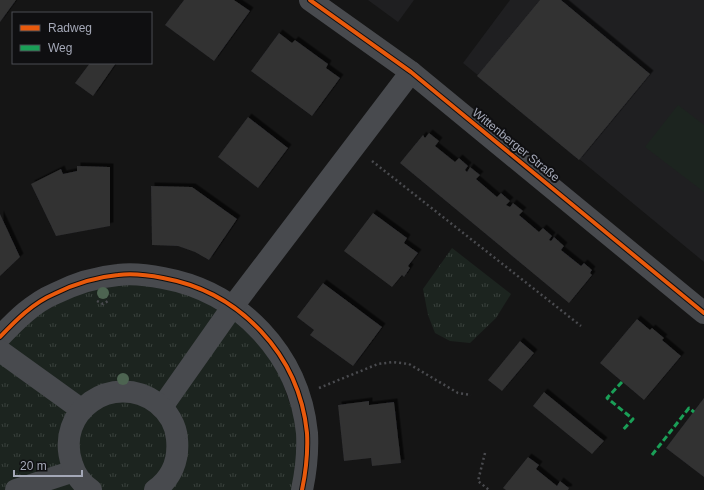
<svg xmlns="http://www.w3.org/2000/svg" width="704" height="490" font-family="Helvetica,sans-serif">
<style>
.built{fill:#1f1f21}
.green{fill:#1c241f}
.park{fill:url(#park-tufts)}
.building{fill:#313133;filter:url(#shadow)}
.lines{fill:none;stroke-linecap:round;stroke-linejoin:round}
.path{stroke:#4a4b4f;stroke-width:2.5;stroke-dasharray:2 3;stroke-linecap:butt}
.minor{stroke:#484a4e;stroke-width:22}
.quiet{stroke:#1a9f57;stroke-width:3;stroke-dasharray:6 3;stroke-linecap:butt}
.cycleway-casing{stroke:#0f0f11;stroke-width:6}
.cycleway{stroke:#e8590c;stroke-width:4}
.tree{fill:#4d6451}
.labels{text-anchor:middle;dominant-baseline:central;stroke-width:4;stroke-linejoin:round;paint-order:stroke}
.street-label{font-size:12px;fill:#a4a8b7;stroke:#0f0f11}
</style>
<defs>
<pattern id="park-tufts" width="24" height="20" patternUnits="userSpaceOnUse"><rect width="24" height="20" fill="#1c241f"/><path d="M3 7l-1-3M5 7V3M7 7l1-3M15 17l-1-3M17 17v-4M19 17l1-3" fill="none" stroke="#3a413d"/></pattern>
<filter id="shadow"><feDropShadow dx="3.5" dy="-3.5" stdDeviation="0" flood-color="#0009"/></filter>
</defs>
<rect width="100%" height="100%" fill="#151515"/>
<g class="built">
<path d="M368 0H414L398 22Z"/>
<path d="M510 0H704V262L463 63Z"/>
</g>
<path class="green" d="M678 105 704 125V192L645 147Z"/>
<g class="park">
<path d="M452 248 511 294 496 318 470 343 450 341 435 333 428 315 423 289Z"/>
<path d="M126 283 151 284 199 297 242 323 275 360 299 431 295 490H0V350L34 317 78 293Z"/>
</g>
<g class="building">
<path d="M0 0H16L0 22Z"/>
<path d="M184 0H234L250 11 214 61 165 25Z"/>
<path d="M540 0H561L650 74 579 160 477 76Z"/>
<path d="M279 33 292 43 295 40 328 64 326 68 340 78 312 116 251 71Z"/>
<path d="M90 63H116L93 96 75 83Z"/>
<path d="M248 117 288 148 258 188 218 157Z"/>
<path d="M429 133 439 141 435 146 455 162 459 158 468 166 465 170 467 172 470 167 480 175 476 179 497 197 501 193 510 201 506 205 510 207 513 203 523 211 519 215 539 232 543 228 552 236 549 240 551 241 554 237 564 246 561 250 581 266 584 263 592 270 590 273 592 275 569 303 400 163 423 135 425 138Z"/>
<path d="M77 166 110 167V226L56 236 31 184 61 169 63 174 77 171Z"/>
<path d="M151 186 192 187 237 219 209 260 195 252 178 246 152 245Z"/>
<path d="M373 213 407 238 404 243 418 253 408 266 410 268 404 277 402 275 392 287 344 251Z"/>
<path d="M0 214 20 257 0 276Z"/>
<path d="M323 283 382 327 353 366 310 335 314 330 297 317Z"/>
<path d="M637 319 650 330 652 328 664 338 662 340 681 356 644 400 600 363Z"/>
<path d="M520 341 534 353 502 391 488 380Z"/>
<path d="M544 392 604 441 592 454 533 406Z"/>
<path d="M704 398V477L666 448Z"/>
<path d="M369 401V405L394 402 401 463 372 466 371 458 344 461 338 405Z"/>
<path d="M528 457 539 465 536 469 557 486 560 481 569 488 568 490H506L503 488Z"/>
</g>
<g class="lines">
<g class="path">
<path d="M372 161 581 326"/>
<path d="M97 301 103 304 108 301"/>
<path d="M319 388 378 364 393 362 409 364 458 393 471 395"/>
<path d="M485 453 478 481 489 490"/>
</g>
<g class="minor">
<path d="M310 0 411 72 704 313"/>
<path d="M0 337C16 320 33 303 54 294 74 284 96 277 118 275 133 273 148 275 163 278 240 292 299 354 307 433 308 452 306 471 302 490"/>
<path d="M0 351 82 410"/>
<path d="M162 407 233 306 411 72"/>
<path d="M16 490 74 471"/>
<path d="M91 490C82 484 75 474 72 464 54 411 113 371 157 403 168 412 176 425 177 439 179 459 172 478 155 490"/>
</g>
<g class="quiet">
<path d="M622 382 607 398 633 419 622 431"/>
<path d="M652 455 689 408 694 412"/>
</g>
<g class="cycleway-casing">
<g id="cycleway">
<path d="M310 0 411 72 704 313"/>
<path d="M0 337C16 320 33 303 54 294 74 284 96 277 118 275 133 273 148 275 163 278 240 292 299 354 307 433 308 452 306 471 302 490"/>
</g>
</g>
<use href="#cycleway" class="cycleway"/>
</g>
<g class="tree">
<circle cx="103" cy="293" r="6"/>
<circle cx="123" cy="379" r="6"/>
</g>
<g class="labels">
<g class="street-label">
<text transform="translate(516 145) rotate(39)">Wittenberger Straße</text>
</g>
</g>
<rect x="12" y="12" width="140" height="52" fill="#0f0f11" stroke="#4b4c53"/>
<rect x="20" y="25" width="20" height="6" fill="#e8590c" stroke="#4b4c53"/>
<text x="48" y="32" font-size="12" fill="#a4a8b7">Radweg</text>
<rect x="20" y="45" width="20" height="6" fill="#1a9f57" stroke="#4b4c53"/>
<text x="48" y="52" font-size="12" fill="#a4a8b7">Weg</text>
<path d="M14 470v6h68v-6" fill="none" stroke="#a4a8b7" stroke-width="2"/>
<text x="20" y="470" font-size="12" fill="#a4a8b7" stroke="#0f0f11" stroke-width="3" paint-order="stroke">20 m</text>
</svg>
